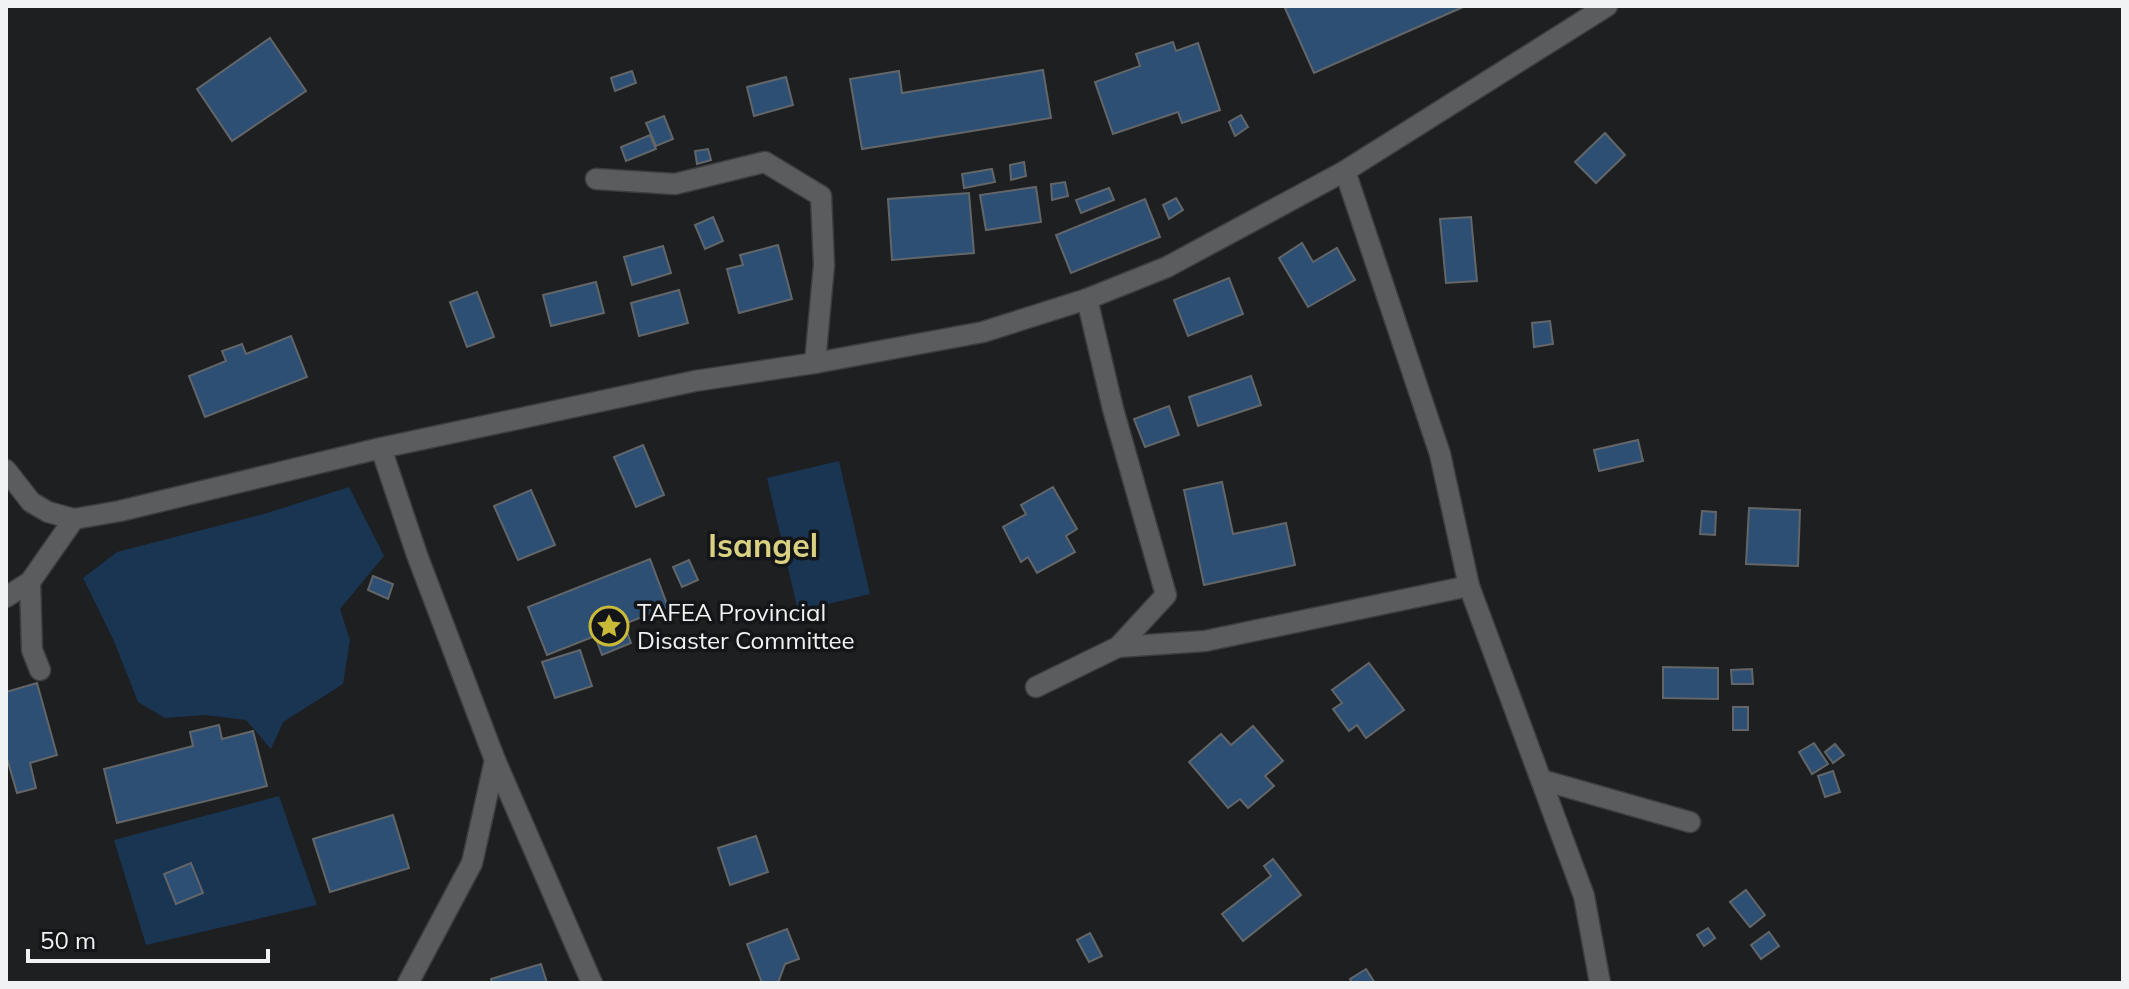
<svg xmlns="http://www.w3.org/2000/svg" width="2129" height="989" font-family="Mulish,sans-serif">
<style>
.green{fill:#1a3552}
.building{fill:#2e4f74;stroke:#636668;stroke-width:2}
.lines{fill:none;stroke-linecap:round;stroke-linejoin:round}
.street-casing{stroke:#3b3d3e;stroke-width:23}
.street{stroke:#5b5c5d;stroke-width:20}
.labels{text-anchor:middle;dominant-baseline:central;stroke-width:7;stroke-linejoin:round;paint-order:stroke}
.poi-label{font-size:24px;fill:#f0f2f3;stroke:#131518;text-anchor:start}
.district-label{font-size:32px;font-weight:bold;fill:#dad081;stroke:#131518}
</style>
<rect width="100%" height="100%" fill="#1d1f21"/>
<g class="green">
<path d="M839 461 870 594 798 611 767 478Z"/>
<path d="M349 487 384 556 340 609 350 640 343 684 283 722 271 749 246 720 205 715 165 718 138 702 114 641 83 578 117 552 264 514Z"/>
<path d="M279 796 317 905 146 945 114 840Z"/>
</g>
<g class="building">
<path d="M1290 6H1463V7L1314 73 1285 8Z"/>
<path d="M270 38 306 91 232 141 197 89Z"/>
<path d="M1173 42 1176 51 1198 43 1220 110 1182 123 1178 112 1113 134 1095 82 1140 66 1136 54Z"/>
<path d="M1043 70 1051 118 862 149 850 79 899 71 902 93Z"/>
<path d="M632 71 636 83 615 91 611 78Z"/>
<path d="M786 77 793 105 754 116 747 87Z"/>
<path d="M1241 115 1248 127 1235 136 1229 122Z"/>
<path d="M664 116 673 139 656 146 646 123Z"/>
<path d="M1605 133 1625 155 1596 183 1575 162Z"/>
<path d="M650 135 656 149 626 161 621 147Z"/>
<path d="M708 149 711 160 697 164 695 151Z"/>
<path d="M1024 162 1026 176 1011 180 1010 165Z"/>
<path d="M992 169 995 182 964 188 962 174Z"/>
<path d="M1065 182 1068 196 1052 200 1051 184Z"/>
<path d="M1036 187 1041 222 986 230 980 195Z"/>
<path d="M1109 188 1114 200 1081 213 1076 200Z"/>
<path d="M969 193 974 253 892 260 888 199Z"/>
<path d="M1176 198 1183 210 1169 219 1163 205Z"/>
<path d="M1145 199 1160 237 1071 273 1056 235Z"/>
<path d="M713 217 723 241 705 249 695 225Z"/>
<path d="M1471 217 1477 281 1446 283 1440 219Z"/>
<path d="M1302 243 1313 262 1337 248 1355 280 1308 307 1279 258Z"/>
<path d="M778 245 792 299 739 313 727 269 743 265 740 255Z"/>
<path d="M663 246 671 273 632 285 624 257Z"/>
<path d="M1229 278 1243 314 1188 336 1174 300Z"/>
<path d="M596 282 604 313 551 326 543 295Z"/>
<path d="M679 290 688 323 639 336 631 303Z"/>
<path d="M477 292 494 337 467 347 450 302Z"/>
<path d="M1550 321 1553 344 1534 347 1532 323Z"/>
<path d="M291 336 307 377 205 417 189 376 226 361 222 351 242 344 246 354Z"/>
<path d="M1251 376 1261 405 1198 426 1189 397Z"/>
<path d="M1169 406 1179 435 1145 447 1134 419Z"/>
<path d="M1638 440 1643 461 1599 471 1594 450Z"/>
<path d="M643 445 664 495 636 507 614 457Z"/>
<path d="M1222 482 1233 534 1286 523 1295 565 1204 585 1184 490Z"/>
<path d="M1053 487 1077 529 1066 536 1075 552 1037 573 1028 557 1021 562 1003 527 1026 514 1021 505Z"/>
<path d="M531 490 555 545 518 560 494 506Z"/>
<path d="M1749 508 1800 510 1798 566 1746 564Z"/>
<path d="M1702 511 1716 512 1715 535 1700 534Z"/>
<path d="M650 559 668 607 624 624 631 643 602 655 595 636 547 655 528 607Z"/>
<path d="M689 560 698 580 682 587 673 567Z"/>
<path d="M373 576 393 584 388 599 368 590Z"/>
<path d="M580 650 592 686 555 698 542 662Z"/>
<path d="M1369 663 1404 710 1366 738 1357 725 1349 731 1333 709 1342 703 1332 690Z"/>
<path d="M1663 667 1718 668V699L1663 698Z"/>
<path d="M1752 669 1753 684H1732L1731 670Z"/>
<path d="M37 683 57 755 30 763 36 788 17 793 6 755V692Z"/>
<rect x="1733" y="707" width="15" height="23"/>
<path d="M219 725 222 739 253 731 267 786 117 823 104 769 193 746 190 732Z"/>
<path d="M1253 726 1283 761 1265 776 1274 786 1248 808 1240 799 1228 808 1189 762 1221 734 1231 745Z"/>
<path d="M1814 743 1828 764 1812 774 1799 752Z"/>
<path d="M1835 744 1844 755 1833 763 1825 752Z"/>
<path d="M1833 771 1840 792 1825 797 1818 776Z"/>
<path d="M393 815 409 868 330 892 313 839Z"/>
<path d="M756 836 768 872 730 885 718 848Z"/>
<path d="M1273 859 1301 895 1243 941 1222 914 1271 876 1264 866Z"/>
<path d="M191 863 203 893 176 904 164 874Z"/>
<path d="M1746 890 1765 915 1750 927 1730 902Z"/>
<path d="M1708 928 1715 938 1704 946 1697 935Z"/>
<path d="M787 929 799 959 785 964 778 983H762L747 944Z"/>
<path d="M1769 932 1779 946 1761 959 1751 945Z"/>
<path d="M1090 933 1102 956 1089 962 1077 940Z"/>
<path d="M541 964 547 983H492L491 979Z"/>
<path d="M1366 969 1375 983H1352L1350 979Z"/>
</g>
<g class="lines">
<g class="street-casing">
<g id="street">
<path d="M1345 171 1440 454 1469 586 1584 896 1600 983"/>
<path d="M596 179 675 184 765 162 821 196 824 265 815 363"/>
<path d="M381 448 417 555 495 760 592 983"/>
<path d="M6 470 31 502 48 512 74 519 120 511 381 448 695 381 815 363 983 332 1087 299 1167 267 1345 171 1607 6"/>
<path d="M6 597 30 582"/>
<path d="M1118 647 1205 641 1469 586"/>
<path d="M40 670 32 650 30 582 74 519"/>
<path d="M1036 687 1118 647 1166 595 1113 409 1087 299"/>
<path d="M1542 780 1690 822"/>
<path d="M408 983 472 863 495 760"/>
</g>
</g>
<use href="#street" class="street"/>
</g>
<defs>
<g id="sight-ring" transform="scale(2)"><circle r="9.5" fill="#131518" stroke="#caba3a" stroke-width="1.5"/><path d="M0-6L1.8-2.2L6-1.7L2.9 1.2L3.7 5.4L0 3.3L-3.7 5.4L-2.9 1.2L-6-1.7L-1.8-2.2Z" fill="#caba3a"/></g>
</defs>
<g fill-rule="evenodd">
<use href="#sight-ring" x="609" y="626"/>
</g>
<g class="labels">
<g class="poi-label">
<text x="637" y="612">TAFEA Provincial<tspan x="637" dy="28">Disaster Committee</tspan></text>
</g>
<g class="district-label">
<text x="763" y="545">Isangel</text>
</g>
</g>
<rect width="2129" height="989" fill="none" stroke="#f0f2f3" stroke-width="16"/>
<path d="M28 949v12h240v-12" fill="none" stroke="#f0f2f3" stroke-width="4"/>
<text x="40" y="949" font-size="24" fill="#f0f2f3" stroke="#131518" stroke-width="6" paint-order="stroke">50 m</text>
</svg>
